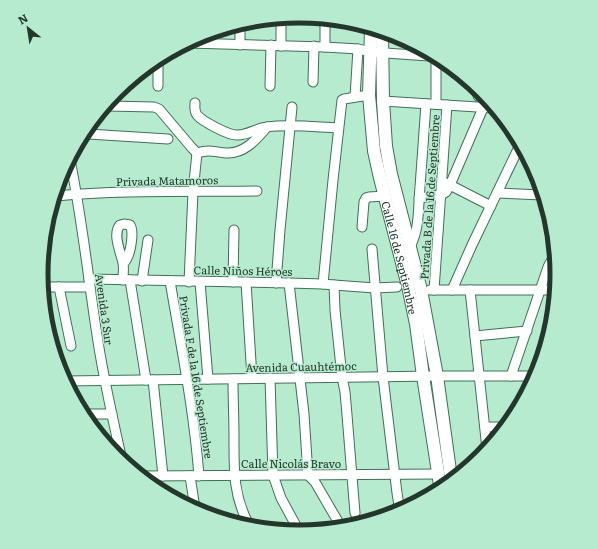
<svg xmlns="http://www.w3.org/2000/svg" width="598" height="549" font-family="Literata,serif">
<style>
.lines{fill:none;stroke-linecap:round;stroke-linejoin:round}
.minor-casing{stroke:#3f7058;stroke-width:11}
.major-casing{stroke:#3f7058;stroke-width:14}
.minor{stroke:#fff;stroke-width:9}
.major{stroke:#fff;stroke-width:12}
.labels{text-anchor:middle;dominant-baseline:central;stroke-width:3;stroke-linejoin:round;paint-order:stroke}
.street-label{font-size:11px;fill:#23372d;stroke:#b7ebcf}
.rim{fill:none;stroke:#23372d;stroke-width:5}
</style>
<rect width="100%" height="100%" fill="#b7ebcf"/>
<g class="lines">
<g class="minor-casing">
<g id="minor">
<path d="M281 20V46"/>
<path d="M189 43 325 47 358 49 371 52 429 56"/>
<path d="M240 45V28"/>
<path d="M325 47V21"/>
<path d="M313 82 314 46"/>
<path d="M158 86V64"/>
<path d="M270 86 271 45"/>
<path d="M478 96 479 90"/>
<path d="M355 97 358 49"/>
<path d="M383 101 493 108"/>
<path d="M195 103C195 107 194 111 197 115 202 121 229 136 238 135 248 135 257 128 267 127 290 124 315 127 338 128"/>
<path d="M436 104V61"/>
<path d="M107 106 154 107 159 109 192 148 197 153C210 149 214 152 226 153 244 154 256 140 267 127"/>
<path d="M88 134 168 139"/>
<path d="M70 160C82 218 88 277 97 335 103 377 113 419 122 461"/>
<path d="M446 183 491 206"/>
<path d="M497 193 542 195"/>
<path d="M56 196C123 190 190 192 257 191"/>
<path d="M419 198 441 195 446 192 450 185 483 108"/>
<path d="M362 227 364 202 366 198 369 197 385 196"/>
<path d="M410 247C420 228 418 208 420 187 422 159 424 132 426 104"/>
<path d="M372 249 383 377 397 493 400 512"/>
<path d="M89 279 289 283 323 284 334 285 375 288 397 287"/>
<path d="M123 280C123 274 124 268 123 263 121 253 112 234 120 225L124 224 130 225C134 231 131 249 128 256 127 259 125 262 123 264"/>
<path d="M130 280 146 380"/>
<path d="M142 281 148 240"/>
<path d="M170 281C181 346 194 410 199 476"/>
<path d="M189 282 193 192 197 153"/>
<path d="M200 282 208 379"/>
<path d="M233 282 234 230"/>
<path d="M246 282 252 378"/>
<path d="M276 283 280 230 292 107"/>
<path d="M289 283 304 414 308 475 315 482 340 525"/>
<path d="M323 284 333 180 342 100 344 99 369 95"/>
<path d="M334 285 335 310 342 377 345 392 347 415 355 513"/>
<path d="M43 287H90"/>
<path d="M59 287 71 346"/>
<path d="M430 290H555"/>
<path d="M434 290 447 105"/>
<path d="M452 290 472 245 519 147"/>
<path d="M470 290 487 449"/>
<path d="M475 336 527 331"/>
<path d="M511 376 548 267 554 256"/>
<path d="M270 378 273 475 281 498 300 533"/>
<path d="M233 379C233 398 234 418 234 438 234 469 233 494 248 523"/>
<path d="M153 380 163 476"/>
<path d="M65 381 437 376H536"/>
<path d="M88 414H112"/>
<path d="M485 427H502"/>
<path d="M144 476 438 474"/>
<path d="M190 476 194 502 197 511"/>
</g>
</g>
<g class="major-casing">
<g id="major">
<path id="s1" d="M371 30 369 95 374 151 380 178 408 286 416 324 423 376 440 485"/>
<path d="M382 33 383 101 386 146 391 174 421 290 427 322 437 376 451 478"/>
</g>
</g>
<use href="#minor" class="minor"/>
<use href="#major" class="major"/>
</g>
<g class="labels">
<g class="street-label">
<text transform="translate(167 180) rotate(-1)">Privada Matamoros</text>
<text transform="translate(429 197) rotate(-86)">Privada B de la 16 de Septiembre</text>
<text stroke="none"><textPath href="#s1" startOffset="231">Calle 16 de Septiembre</textPath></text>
<text transform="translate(243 270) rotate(1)">Calle Niños Héroes</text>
<text transform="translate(105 309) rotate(82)">Avenida 3 Sur</text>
<text transform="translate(301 366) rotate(-1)">Avenida Cuauhtémoc</text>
<text transform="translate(197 377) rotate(81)">Privada F de la 16 de Septiembre</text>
<text x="291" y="463">Calle Nicolás Bravo</text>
</g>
</g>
<path d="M0 0H598V549H0ZM48 274a251 251 0 1 1 502 0a251 251 0 1 1-502 0Z" fill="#b7ebcf" fill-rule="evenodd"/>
<path class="rim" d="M48 274a251 251 0 1 1 502 0a251 251 0 1 1-502 0Z"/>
<g transform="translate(28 28) rotate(330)" stroke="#b7ebcf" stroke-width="3" paint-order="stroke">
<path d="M0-3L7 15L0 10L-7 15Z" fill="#23372d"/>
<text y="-6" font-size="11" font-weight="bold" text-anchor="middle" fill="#23372d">N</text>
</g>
</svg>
